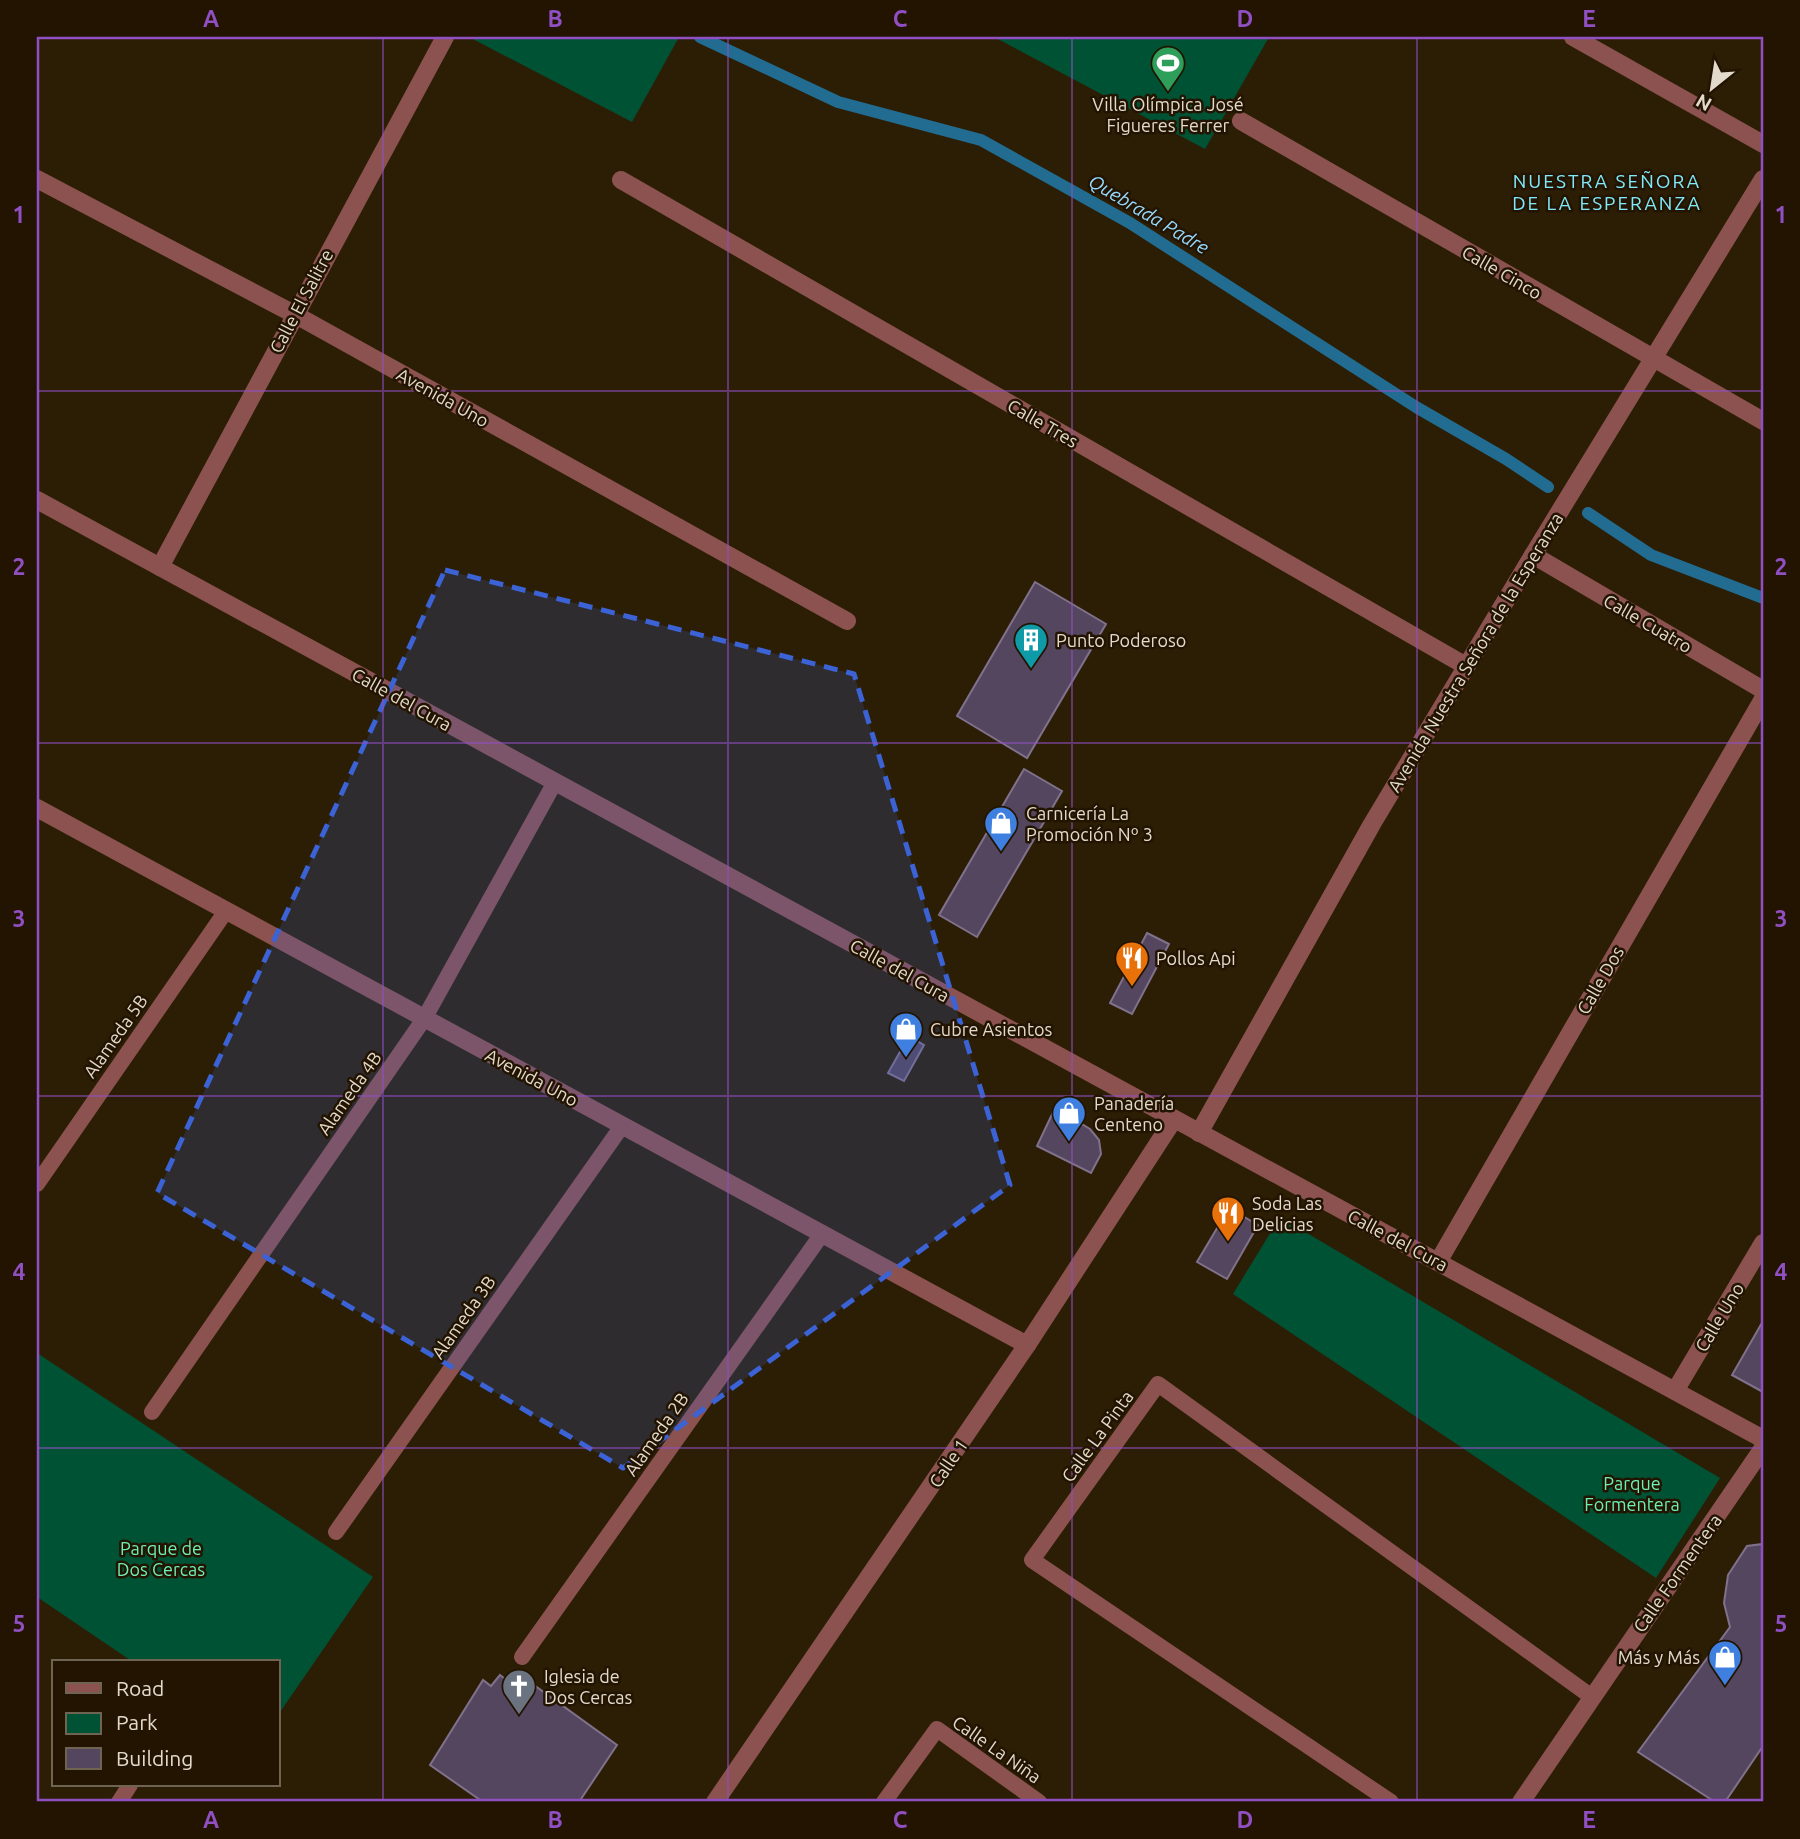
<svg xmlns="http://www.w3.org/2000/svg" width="1800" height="1839" font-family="Ubuntu,sans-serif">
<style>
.green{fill:#005235}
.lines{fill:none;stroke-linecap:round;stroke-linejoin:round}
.stream{stroke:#216c90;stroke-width:12}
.building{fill:#54465e;stroke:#80718c;stroke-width:2}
.service{stroke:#8c5250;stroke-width:16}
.minor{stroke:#8c5250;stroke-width:18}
.tertiary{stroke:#8c5250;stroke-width:18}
.marked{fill:#3b63d6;fill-opacity:0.2;stroke:#3b63d6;stroke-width:5;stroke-dasharray:14 9;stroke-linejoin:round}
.grid{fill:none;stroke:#904fc2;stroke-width:2;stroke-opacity:0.55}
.labels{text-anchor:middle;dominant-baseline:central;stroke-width:5;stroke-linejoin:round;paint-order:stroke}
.poi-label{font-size:18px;fill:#e3dacc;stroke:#221400;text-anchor:start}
.street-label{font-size:18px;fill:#e3dacc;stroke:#221400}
.park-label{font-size:18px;fill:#6defb4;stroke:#221400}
.neighbourhood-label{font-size:19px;letter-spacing:2px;fill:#81eafa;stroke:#221400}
.water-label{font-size:19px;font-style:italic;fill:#95d9fe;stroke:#221400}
.neatline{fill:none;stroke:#904fc2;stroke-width:2.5}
.grid-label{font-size:23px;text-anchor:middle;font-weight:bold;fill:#904fc2}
</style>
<rect width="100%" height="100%" fill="#2c1e05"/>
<g class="green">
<path d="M469 37H679L632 122Z"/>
<path d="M994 37H1269L1205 149Z"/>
<path d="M1280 1217 1720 1478 1656 1578 1233 1294Z"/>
<path d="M37 1353 373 1577 278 1715V1662H133L37 1597Z"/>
</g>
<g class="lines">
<g class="stream">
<path d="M700 37 838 102 981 140 1130 223 1416 407 1506 459 1548 487"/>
<path d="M1588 513 1651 555 1763 598"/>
</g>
</g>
<g class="building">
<path d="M1035 582 1106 624 1027 758 957 716Z"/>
<path d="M1024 769 1062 791 977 937 939 915Z"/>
<path d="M1147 933 1169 944 1132 1014 1110 1003Z"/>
<path d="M909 1036 924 1045 904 1081 888 1073Z"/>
<path d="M1055 1108 1090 1129 1099 1140 1101 1154 1091 1173 1037 1146Z"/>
<path d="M1229 1208 1258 1225 1227 1279 1197 1262Z"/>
<path d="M1763 1321V1392L1732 1375Z"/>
<path d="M1763 1544V1746L1725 1802H1715L1638 1752 1730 1627 1724 1603 1728 1575 1747 1546Z"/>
<path d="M500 1675 513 1685 520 1675 617 1745 579 1802H483L430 1765 483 1680 491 1686Z"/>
</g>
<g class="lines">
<g class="service">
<path d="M37 1184 226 911"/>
<path d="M152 1412 424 1019 555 782"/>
<path d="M336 1532 622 1126"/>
<path d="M522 1657 822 1234"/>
<path d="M119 1802 130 1785"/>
<path d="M884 1802 937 1729 1039 1802"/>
<path d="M1391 1802 1032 1560 1158 1384 1592 1697"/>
</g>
<g class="minor">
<path d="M1573 37 1763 144"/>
<path d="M1241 121 1763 421"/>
<path d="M37 179 294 314 847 621"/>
<path d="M621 180 1466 666"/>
<path d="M1533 555 1763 690"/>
<path d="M160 567 445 37"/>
<path d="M37 808 1027 1345"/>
<path d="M1199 1133 1372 824 1533 555 1763 179"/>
<path d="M1438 1262 1763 699"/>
<path d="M1675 1391 1763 1243"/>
<path d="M715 1802 1027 1345 1174 1119"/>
<path d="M1521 1802 1763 1448"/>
</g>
<path class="tertiary" d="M37 500 1763 1439"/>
</g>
<path class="marked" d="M445 570 854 674 1010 1185 623 1468 157 1193Z"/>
<path class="grid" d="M383 37V1802M728 37V1802M1072 37V1802M1417 37V1802M37 391H1763M37 743H1763M37 1096H1763M37 1448H1763"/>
<defs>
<g id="stadium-pin" transform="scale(1.75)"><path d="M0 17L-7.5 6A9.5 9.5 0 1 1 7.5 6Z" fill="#2e9e5b" stroke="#221400"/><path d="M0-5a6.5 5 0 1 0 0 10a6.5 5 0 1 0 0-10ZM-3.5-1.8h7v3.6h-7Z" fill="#fff"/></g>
<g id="building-pin" transform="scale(1.75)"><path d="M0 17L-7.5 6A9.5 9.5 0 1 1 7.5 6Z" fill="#0f9aa8" stroke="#221400"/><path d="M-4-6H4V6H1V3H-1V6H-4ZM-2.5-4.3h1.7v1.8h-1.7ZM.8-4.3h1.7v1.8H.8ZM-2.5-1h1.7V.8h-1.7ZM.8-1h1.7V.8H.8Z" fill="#fff"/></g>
<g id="shop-pin" transform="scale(1.75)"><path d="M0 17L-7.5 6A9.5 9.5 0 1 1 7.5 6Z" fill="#3f7fe0" stroke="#221400"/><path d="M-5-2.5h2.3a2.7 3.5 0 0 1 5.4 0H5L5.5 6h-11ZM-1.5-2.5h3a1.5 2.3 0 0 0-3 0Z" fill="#fff"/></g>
<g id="restaurant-pin" transform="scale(1.75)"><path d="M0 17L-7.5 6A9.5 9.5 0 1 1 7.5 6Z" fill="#e8710a" stroke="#221400"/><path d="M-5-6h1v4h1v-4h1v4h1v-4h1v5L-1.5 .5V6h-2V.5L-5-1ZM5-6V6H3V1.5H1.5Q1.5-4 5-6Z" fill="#fff"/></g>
<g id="church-pin" transform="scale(1.75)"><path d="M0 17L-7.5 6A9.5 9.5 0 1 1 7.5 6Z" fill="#6b7280" stroke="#221400"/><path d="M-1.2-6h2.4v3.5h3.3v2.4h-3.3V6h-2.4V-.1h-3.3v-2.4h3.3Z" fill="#fff"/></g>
</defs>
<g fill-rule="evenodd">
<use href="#stadium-pin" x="1168" y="63"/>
<use href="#building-pin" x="1031" y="640"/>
<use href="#shop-pin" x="1001" y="823"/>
<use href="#restaurant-pin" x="1132" y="958"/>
<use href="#shop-pin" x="906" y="1029"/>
<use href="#shop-pin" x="1069" y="1113"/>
<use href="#restaurant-pin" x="1228" y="1213"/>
<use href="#shop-pin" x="1725" y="1657"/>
<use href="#church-pin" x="519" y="1686"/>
</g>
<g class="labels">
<g class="poi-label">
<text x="1168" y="104" text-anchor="middle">Villa Olímpica José<tspan x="1168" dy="21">Figueres Ferrer</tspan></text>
<text x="1056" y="640">Punto Poderoso</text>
<text x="1026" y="813">Carnicería La<tspan x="1026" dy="21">Promoción Nº 3</tspan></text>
<text x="1156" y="958">Pollos Api</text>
<text x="930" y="1029">Cubre Asientos</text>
<text x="1094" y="1103">Panadería<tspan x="1094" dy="21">Centeno</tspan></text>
<text x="1252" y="1203">Soda Las<tspan x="1252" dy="21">Delicias</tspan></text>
<text x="1700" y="1657" text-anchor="end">Más y Más</text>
<text x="544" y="1676">Iglesia de<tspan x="544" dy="21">Dos Cercas</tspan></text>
</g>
<g class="street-label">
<text transform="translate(1502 272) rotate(30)">Calle Cinco</text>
<text transform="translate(301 301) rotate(-62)">Calle El Salitre</text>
<text transform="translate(443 397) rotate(29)">Avenida Uno</text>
<text transform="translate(1043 423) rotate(30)">Calle Tres</text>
<text transform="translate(1648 623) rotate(30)">Calle Cuatro</text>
<text transform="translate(1475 652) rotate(-59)">Avenida Nuestra Señora de la Esperanza</text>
<text transform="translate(402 699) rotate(29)">Calle del Cura</text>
<text transform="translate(900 970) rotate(29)">Calle del Cura</text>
<text transform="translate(1600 980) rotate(-60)">Calle Dos</text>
<text transform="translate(115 1036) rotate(-55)">Alameda 5B</text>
<text transform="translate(532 1077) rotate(28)">Avenida Uno</text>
<text transform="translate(349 1093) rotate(-55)">Alameda 4B</text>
<text transform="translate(1398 1240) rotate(28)">Calle del Cura</text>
<text transform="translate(463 1317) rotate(-55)">Alameda 3B</text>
<text transform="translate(1719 1317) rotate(-59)">Calle Uno</text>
<text transform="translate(656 1434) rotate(-55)">Alameda 2B</text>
<text transform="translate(1097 1436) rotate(-54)">Calle La Pinta</text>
<text transform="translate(948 1463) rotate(-56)">Calle 1</text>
<text transform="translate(1677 1573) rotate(-55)">Calle Formentera</text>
<text transform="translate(997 1749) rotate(35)">Calle La Niña</text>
</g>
<g class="park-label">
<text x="1632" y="1483">Parque<tspan x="1632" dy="21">Formentera</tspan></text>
<text x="161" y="1548">Parque de<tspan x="161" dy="21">Dos Cercas</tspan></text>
</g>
<g class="neighbourhood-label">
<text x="1607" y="181">NUESTRA SEÑORA<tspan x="1607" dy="22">DE LA ESPERANZA</tspan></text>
</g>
<g class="water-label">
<text transform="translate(1149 214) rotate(31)">Quebrada Padre</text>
</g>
</g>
<rect width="1800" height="1839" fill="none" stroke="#221400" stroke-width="77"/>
<rect x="52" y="1660" width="228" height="126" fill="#221400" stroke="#6f6352" stroke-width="2"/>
<rect x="66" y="1683" width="35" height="10" fill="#8c5250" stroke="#6f6352" stroke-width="2"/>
<text x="116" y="1696" font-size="21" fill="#e3dacc">Road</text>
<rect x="66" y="1713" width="35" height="21" fill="#005235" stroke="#6f6352" stroke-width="2"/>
<text x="116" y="1730" font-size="21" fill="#e3dacc">Park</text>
<rect x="66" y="1748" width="35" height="21" fill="#54465e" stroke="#6f6352" stroke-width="2"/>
<text x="116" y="1766" font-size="21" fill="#e3dacc">Building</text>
<g transform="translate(1712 88) rotate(210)" stroke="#221400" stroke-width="5" paint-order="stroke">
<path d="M0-5L12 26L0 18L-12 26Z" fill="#e3dacc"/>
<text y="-10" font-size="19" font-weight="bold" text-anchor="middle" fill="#e3dacc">N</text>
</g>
<rect x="38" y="38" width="1724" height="1762" class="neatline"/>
<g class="grid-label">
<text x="211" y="27">A</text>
<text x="555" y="27">B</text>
<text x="900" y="27">C</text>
<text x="1245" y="27">D</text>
<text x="1589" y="27">E</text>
<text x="19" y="223">1</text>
<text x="1781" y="223">1</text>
<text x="19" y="575">2</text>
<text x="1781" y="575">2</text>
<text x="19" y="927">3</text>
<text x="1781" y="927">3</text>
<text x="19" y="1280">4</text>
<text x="1781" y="1280">4</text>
<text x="19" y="1632">5</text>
<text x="1781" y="1632">5</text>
<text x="211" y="1828">A</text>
<text x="555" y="1828">B</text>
<text x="900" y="1828">C</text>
<text x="1245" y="1828">D</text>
<text x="1589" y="1828">E</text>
</g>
</svg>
